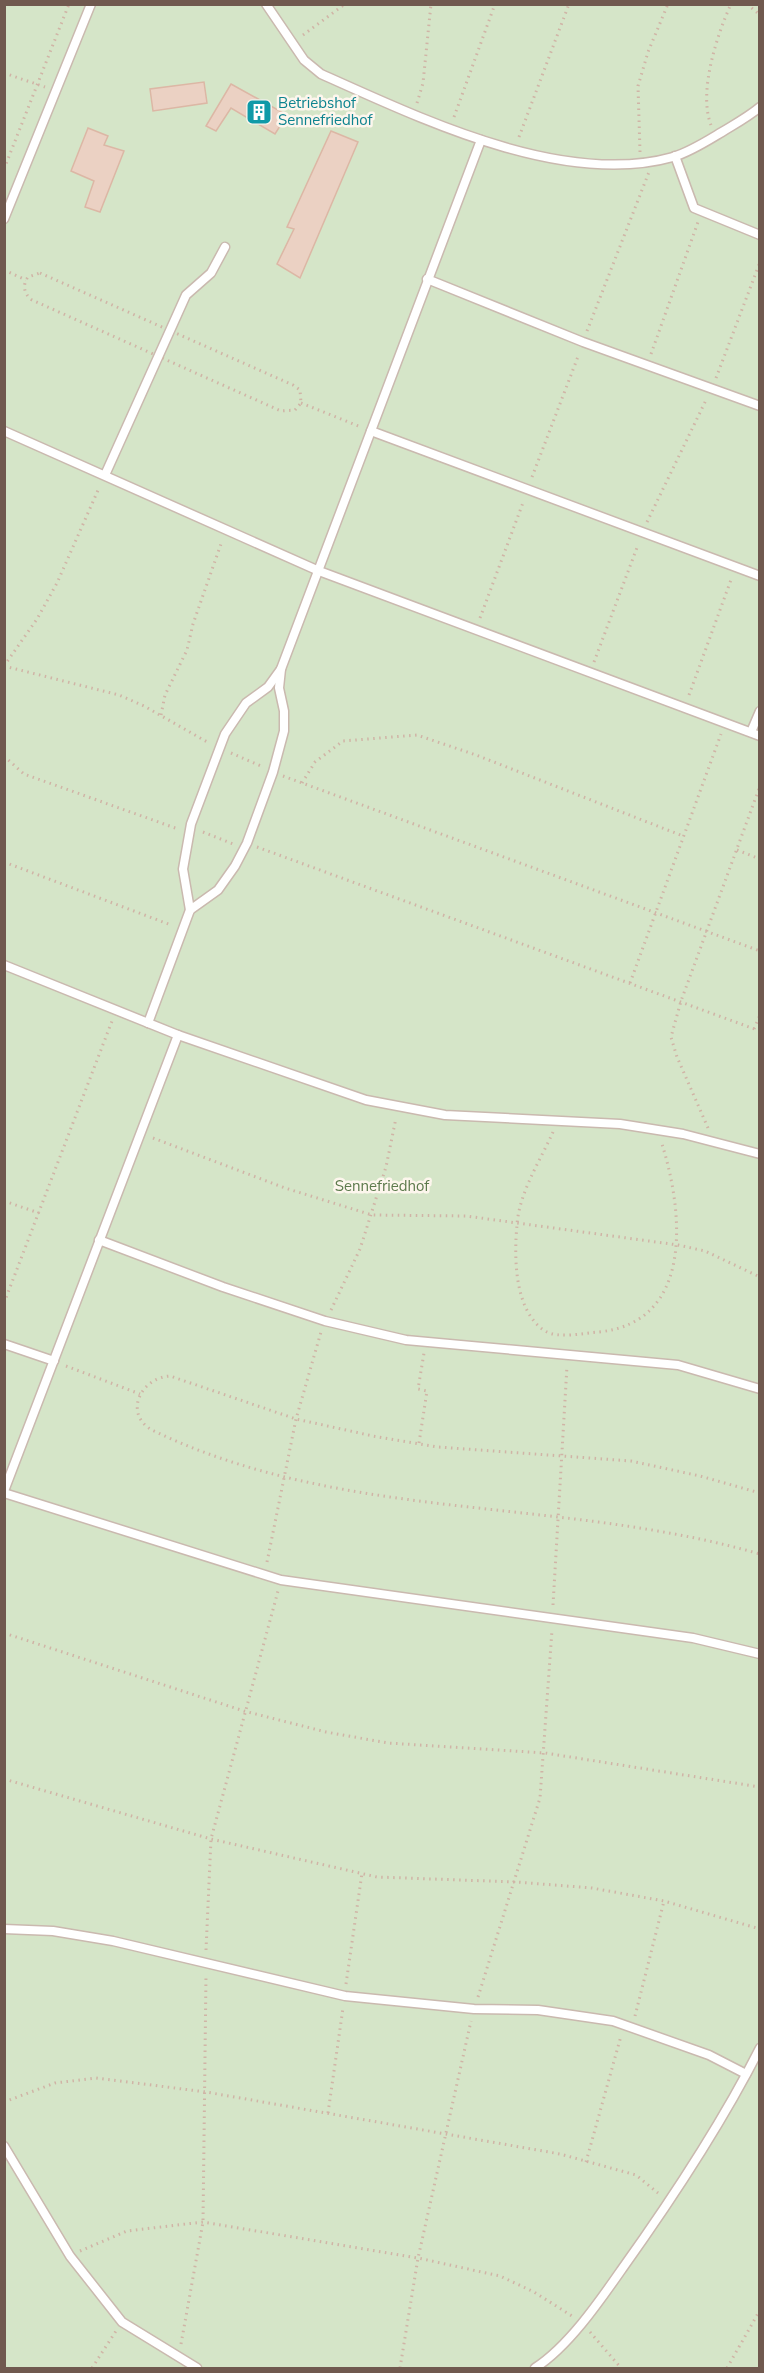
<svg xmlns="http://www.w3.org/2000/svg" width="764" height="2373" font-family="'Nunito Sans',sans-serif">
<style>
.green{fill:#d5e5c8}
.building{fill:#ebd1c3;stroke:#dcb7a5;stroke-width:1.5}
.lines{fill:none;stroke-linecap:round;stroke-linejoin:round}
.service-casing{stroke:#cab9af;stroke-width:11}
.path{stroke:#d0b4a6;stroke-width:3;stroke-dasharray:1.5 4.5;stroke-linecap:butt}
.service{stroke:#fff;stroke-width:8}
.labels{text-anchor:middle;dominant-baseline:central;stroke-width:5;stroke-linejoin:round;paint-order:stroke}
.culture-label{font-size:15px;fill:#0d838f;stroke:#fdf6ed;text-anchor:start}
.park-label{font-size:15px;fill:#5c7a4c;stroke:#fdf6ed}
</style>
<rect width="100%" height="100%" fill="#f9f1e7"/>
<path class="green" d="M4 5H759V2368H5Z"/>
<g class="building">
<path d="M204 82 207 103 153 111 150 89Z"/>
<path d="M231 84 287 115 275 134 231 108 216 131 206 126Z"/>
<path d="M88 128 108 136 104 145 124 151 100 212 85 207 94 181 71 171Z"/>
<path d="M331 131 358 142 300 278 277 264 294 229 287 227Z"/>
</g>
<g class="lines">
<g class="service-casing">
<g id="service">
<path d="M266 4 304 60 321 74C420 118 563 188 673 157 690 152 707 141 722 132 735 124 748 117 760 107"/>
<path d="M675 156 694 208 760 235"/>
<path d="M4 219 91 4"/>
<path d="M427 279 583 342 760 406"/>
<path d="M4 431 319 571 760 736"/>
<path d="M371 431 760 576"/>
<path d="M105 475 186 295 211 273 225 247"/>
<path d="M751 732 760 711"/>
<path d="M190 910 183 869 191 824 225 734 246 703 268 687 281 669"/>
<path d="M4 965 178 1035 366 1100 445 1115 620 1124 683 1134 760 1154"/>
<path d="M148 1023 190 910 218 890 235 866 247 843 273 772 284 731V711L279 688 281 669 481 140"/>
<path d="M99 1240 223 1287 325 1321 406 1340 678 1365 760 1389"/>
<path d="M4 1344 54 1361"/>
<path d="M4 1491 178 1035"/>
<path d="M4 1493 281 1580 693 1638 760 1654"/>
<path d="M4 1929 53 1931 113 1941 345 1996 474 2009 538 2010 613 2021 709 2055 746 2074"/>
<path d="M4 2146 70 2256 122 2322 197 2368"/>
<path d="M535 2368C568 2347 599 2302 622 2269 672 2199 721 2125 760 2048"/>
</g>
</g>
<g class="path">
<path d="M747 4 760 15"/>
<path d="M303 35 345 4"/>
<path d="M4 73 45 87"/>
<path d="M417 103 423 83 431 4"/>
<path d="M454 117 495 4"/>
<path d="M711 125C698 92 717 35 731 4"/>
<path d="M519 137 569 4"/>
<path d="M640 152 638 86 648 52 668 4"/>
<path d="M4 169 69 4"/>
<path d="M4 270 26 280"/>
<path d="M40 273 293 385 300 390 301 403 295 410 281 411 32 300C24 294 22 285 28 277Z"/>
<path d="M587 331 649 172"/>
<path d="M651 354 698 222"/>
<path d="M716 378 760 262"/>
<path d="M301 403 361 427"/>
<path d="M532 477 579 354"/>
<path d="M647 522 707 398"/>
<path d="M480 618 524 500"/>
<path d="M594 662 638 545"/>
<path d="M4 666 119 695 144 706 209 743"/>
<path d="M4 666 37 619 57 583 99 488"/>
<path d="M689 695 732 577"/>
<path d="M161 715 165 695 187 650 193 624 222 541"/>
<path d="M231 753 261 766"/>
<path d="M4 756 24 774 178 829"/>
<path d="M283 776 760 951"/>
<path d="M302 783 315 762 343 741 417 735 476 755 683 836"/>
<path d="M203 832 233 844"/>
<path d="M257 847 760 1031"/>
<path d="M737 850 760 859"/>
<path d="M4 862 171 925"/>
<path d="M630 983 721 734"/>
<path d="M754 1029 760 1015"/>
<path d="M708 1128 677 1057 671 1037 681 1001 760 786"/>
<path d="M553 1132C540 1161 519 1193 517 1225 514 1257 514 1311 545 1331 558 1339 584 1333 599 1332 695 1322 683 1211 662 1144"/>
<path d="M153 1138 285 1188 372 1215 466 1216 678 1245 705 1251 760 1277"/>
<path d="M4 1201 39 1213"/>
<path d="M4 1303 112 1021"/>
<path d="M331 1310 360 1249 386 1167 396 1118"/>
<path d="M66 1366 140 1394"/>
<path d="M419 1443 427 1391 418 1389 424 1353"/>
<path d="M760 1493 700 1476 631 1461 438 1447 373 1436 296 1419 170 1376C139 1378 123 1416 154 1431 346 1523 559 1496 760 1554"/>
<path d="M267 1562 296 1419 321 1332"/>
<path d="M553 1605 567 1366"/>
<path d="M4 1633 244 1711 326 1732 388 1743 545 1753 760 1787"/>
<path d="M4 1779 211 1839 377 1877 516 1882 592 1888 664 1901 760 1929"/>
<path d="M206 1950 211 1839 278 1591"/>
<path d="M346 1984 362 1873"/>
<path d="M478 1997 540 1798 552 1630"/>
<path d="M635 2016 664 1901"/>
<path d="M4 2102 55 2083 96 2078 206 2092 560 2154 636 2175 658 2193"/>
<path d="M328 2113 343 2008"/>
<path d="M586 2162 621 2036"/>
<path d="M80 2251 127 2231 203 2222 418 2258 500 2276 534 2292 572 2316"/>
<path d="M590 2332 621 2368"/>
<path d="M181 2344 203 2222 206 1975"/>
<path d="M92 2368 116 2331"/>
<path d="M400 2368 418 2258 471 2021"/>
<path d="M727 2368 760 2310"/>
</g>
<use href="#service" class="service"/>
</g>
<defs>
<g id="building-square" transform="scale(1.35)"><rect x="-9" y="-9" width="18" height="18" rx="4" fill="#0f9aa8" stroke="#fdf6ed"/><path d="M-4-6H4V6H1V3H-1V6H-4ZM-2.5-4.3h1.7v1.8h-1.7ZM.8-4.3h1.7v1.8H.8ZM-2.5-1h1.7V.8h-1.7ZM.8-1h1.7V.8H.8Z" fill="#fff"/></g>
</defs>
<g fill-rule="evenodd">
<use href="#building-square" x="259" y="112"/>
</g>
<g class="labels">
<g class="culture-label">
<text x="278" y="103">Betriebshof<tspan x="278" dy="17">Sennefriedhof</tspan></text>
</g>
<g class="park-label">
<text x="382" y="1186">Sennefriedhof</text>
</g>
</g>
<rect width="764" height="2373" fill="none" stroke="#70594f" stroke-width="12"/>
</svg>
